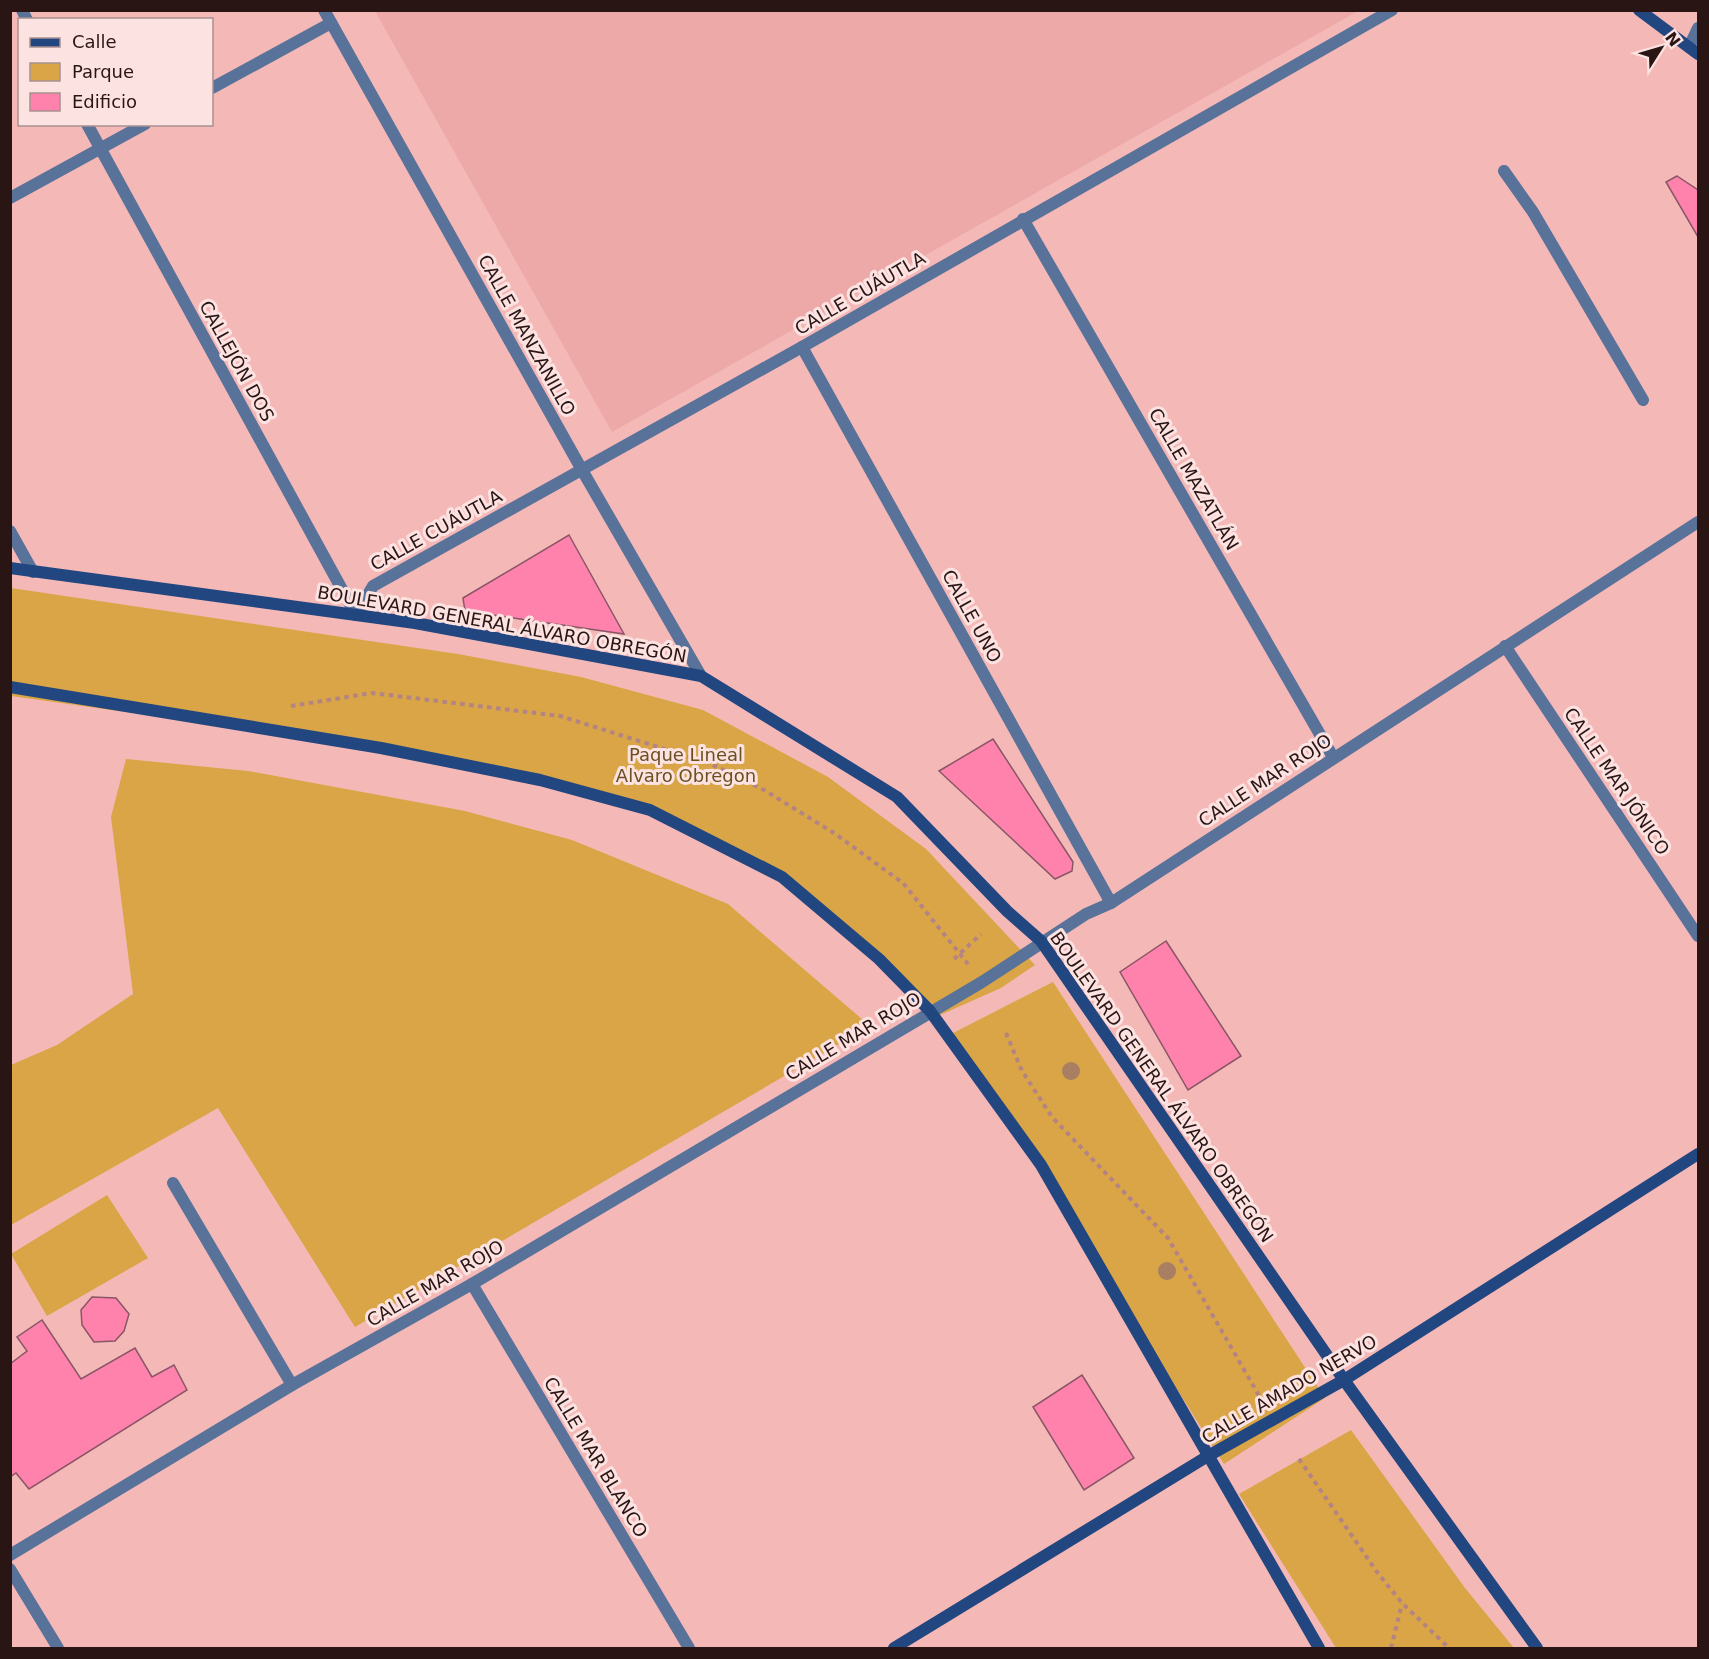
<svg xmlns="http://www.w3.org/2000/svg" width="1709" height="1659" font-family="'DejaVu Sans',sans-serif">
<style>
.built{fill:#eca9a8}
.green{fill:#d9a546}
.building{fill:#ff82ad;stroke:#895666;stroke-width:1.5}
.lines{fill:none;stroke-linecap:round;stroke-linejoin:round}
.path{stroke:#b38483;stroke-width:4;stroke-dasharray:4.5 4.5;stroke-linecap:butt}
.lane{stroke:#58729a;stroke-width:12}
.street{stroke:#58729a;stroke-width:12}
.secondary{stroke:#224680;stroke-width:12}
.tree{fill:#a97f63}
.labels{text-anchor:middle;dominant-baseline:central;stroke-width:6;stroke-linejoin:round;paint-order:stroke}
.street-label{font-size:18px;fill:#2a1515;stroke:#fce3e2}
.park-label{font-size:18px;fill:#6b501f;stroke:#fce3e2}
</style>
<rect width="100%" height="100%" fill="#f4b8b7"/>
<path class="built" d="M375 11H1358L612 432Z"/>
<g class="green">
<path d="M11 588 458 654 581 677 703 710 828 777 926 849 1035 965 1001 988 940 1015 786 875 654 812 420 753 11 696Z"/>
<path d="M126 759 248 771 465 811 572 840 728 904 870 1026 355 1327 218 1108 11 1225V1065L57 1045 133 994 111 817Z"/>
<path d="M1053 982 1325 1398 1224 1464 953 1033Z"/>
<path d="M107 1195 148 1258 47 1316 11 1254Z"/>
<path d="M1351 1430 1465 1588 1514 1648H1336L1239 1494Z"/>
</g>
<g class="building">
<path d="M1677 176 1698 190V237L1666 182Z"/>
<path d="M569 535 624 634 465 611 463 598Z"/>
<path d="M993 739 1073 862 1072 871 1055 879 939 771Z"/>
<path d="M1166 941 1241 1056 1188 1090 1120 972Z"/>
<path d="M92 1297 116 1298 129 1314 124 1331 115 1341 94 1342 82 1325 81 1310Z"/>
<path d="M42 1320 81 1379 135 1348 152 1377 174 1365 187 1390 29 1489 16 1473 10 1477V1364L27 1351 17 1337Z"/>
<path d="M1082 1375 1134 1458 1084 1490 1033 1407Z"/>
</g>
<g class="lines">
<g class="path">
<path d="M291 706 372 693 560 716 709 763 764 790 834 833 903 883 968 964"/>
<path d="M954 959 981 934"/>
<path d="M1006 1033 1022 1071 1052 1117 1168 1238 1261 1399"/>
<path d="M1299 1459 1377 1572 1402 1603 1449 1648"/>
<path d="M1391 1648 1402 1604"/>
</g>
<g class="lane">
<path d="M1689 47 1698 28"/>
<path d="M1504 171 1533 212 1643 400"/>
<path d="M173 1183 292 1385"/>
</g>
<g class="street">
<path d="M22 10 27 20"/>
<path d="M324 10 582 470 701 676"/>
<path d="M212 88 331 23"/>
<path d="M87 124 356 615"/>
<path d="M10 198 145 124"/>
<path d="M1023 219 1333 757"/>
<path d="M802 347 1111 903"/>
<path d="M10 531 33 572"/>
<path d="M356 615 373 586 802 347 1392 10"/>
<path d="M1505 646 1698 936"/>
<path d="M472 1284 689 1648"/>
<path d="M10 1555 292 1385 472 1284 982 982 1086 914 1111 903 1698 522"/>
<path d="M10 1569 58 1648"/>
</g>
<g class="secondary">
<path d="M1639 10 1698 54"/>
<path d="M10 568 415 623 701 676 897 797 1007 911 1041 941 1344 1380 1537 1648"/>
<path d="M10 687 381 748 540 780 650 810 782 877 879 959 930 1011 1041 1165 1319 1648"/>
<path d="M894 1648 1208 1456 1344 1380 1698 1154"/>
</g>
</g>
<g class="tree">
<circle cx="1071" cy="1071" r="9"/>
<circle cx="1167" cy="1271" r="9"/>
</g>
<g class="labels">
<g class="street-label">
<text transform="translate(860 293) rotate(-30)">CALLE CUÁUTLA</text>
<text transform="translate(527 335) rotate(61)">CALLE MANZANILLO</text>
<text transform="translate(237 361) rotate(61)">CALLEJÓN DOS</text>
<text transform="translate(1194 479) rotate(60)">CALLE MAZATLÁN</text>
<text transform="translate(436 530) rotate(-29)">CALLE CUÁUTLA</text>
<text transform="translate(972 616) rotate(61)">CALLE UNO</text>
<text transform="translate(502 624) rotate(10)">BOULEVARD GENERAL ÁLVARO OBREGÓN</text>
<text transform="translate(1265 780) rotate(-33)">CALLE MAR ROJO</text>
<text transform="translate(1617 781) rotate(56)">CALLE MAR JÓNICO</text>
<text transform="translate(853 1036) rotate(-31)">CALLE MAR ROJO</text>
<text transform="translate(1162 1087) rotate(55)">BOULEVARD GENERAL ÁLVARO OBREGÓN</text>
<text transform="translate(435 1283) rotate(-30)">CALLE MAR ROJO</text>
<text transform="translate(1289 1389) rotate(-30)">CALLE AMADO NERVO</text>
<text transform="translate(596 1457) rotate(59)">CALLE MAR BLANCO</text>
</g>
<g class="park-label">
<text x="686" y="754">Paque Lineal<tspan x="686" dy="21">Alvaro Obregon</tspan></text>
</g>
</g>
<rect width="1709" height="1659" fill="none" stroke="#2a1515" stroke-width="24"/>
<rect x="18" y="18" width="195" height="108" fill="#fce3e2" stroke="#a89190" stroke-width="1.5"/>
<rect x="30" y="38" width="30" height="9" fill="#224680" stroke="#a89190" stroke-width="1.5"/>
<text x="72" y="48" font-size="18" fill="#2a1515">Calle</text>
<rect x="30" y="63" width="30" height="18" fill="#d9a546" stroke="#a89190" stroke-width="1.5"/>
<text x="72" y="78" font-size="18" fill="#2a1515">Parque</text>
<rect x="30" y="93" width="30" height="18" fill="#ff82ad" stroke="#a89190" stroke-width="1.5"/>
<text x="72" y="108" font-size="18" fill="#2a1515">Edificio</text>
<g transform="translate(1661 48) rotate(53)" stroke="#fce3e2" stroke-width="4.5" paint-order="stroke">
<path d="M0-4.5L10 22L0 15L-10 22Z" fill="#2a1515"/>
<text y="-9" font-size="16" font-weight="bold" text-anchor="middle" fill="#2a1515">N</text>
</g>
</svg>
